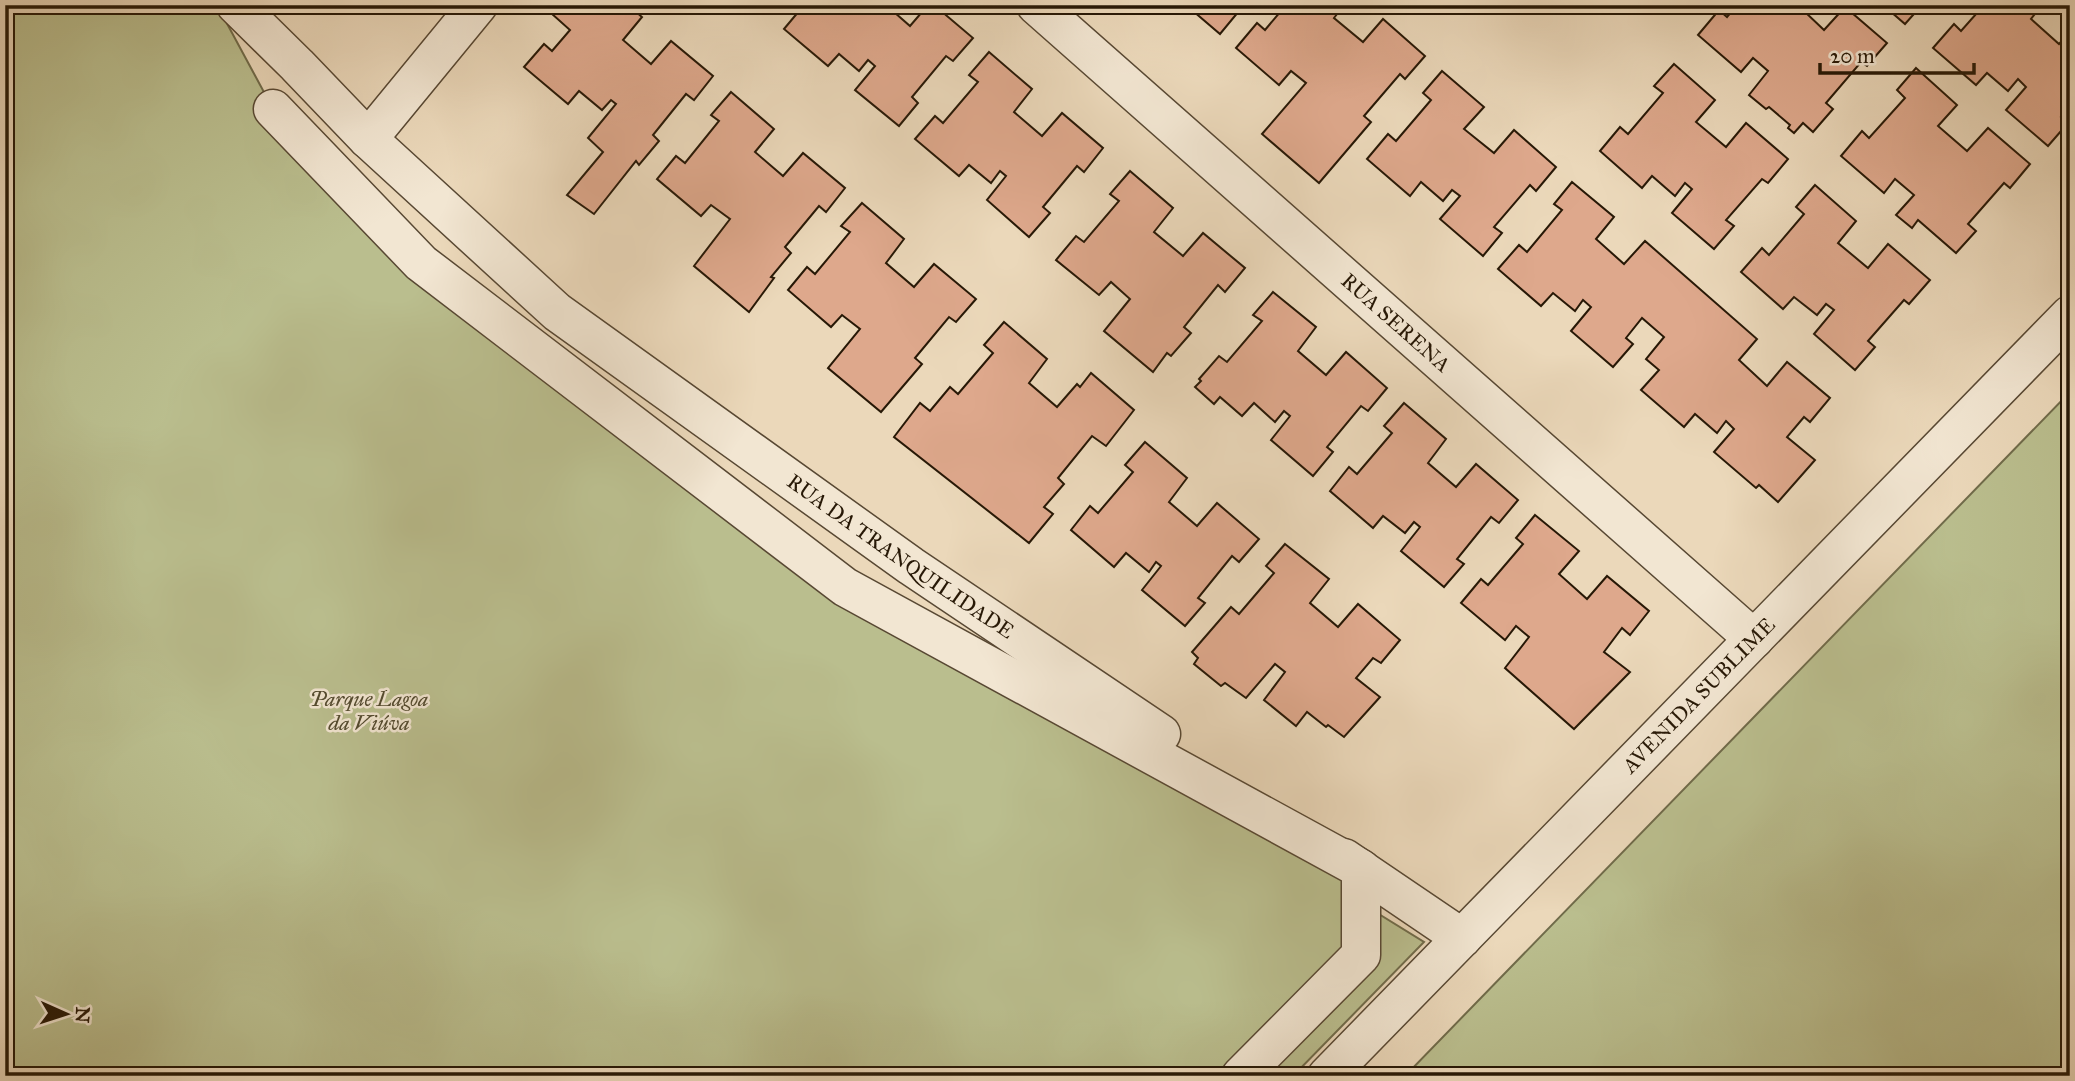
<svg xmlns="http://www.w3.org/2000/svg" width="2075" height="1081" font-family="'IM FELL Great Primer',serif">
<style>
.green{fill:#babe8e;stroke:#706b4a;stroke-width:2}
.building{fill:#dea88c;stroke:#271806;stroke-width:2}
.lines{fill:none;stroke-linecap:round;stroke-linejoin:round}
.minor-casing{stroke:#584833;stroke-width:41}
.minor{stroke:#f2e6d2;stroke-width:38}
.labels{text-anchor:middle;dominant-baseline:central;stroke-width:5;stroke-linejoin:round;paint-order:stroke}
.street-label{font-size:21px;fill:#271806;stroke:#f2e6d2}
.park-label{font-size:21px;font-style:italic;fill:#534a2f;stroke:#f2e6d2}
</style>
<rect width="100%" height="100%" fill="#ebd8ba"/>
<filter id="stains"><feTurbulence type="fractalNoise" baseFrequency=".00286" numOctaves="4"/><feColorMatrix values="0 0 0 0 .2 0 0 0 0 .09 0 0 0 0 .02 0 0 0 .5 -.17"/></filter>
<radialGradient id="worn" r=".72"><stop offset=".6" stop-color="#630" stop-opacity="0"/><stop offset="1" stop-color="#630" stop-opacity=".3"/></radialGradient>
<g class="green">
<path d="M5 5H217L273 109 421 263 845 587 1361 869V903L1424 942 1293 1076H5Z"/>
<path d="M2070 392V1076H1405Z"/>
</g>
<g class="building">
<path d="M542 5H628L642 17 623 40 651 64 671 41 713 76 694 100 686 94 653 135 659 141 639 165 636 161 594 214 567 195 603 152 588 138 616 104 611 100 602 110 579 91 568 104 524 67 544 44 552 51 570 30Z"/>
<path d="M804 5 812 13 818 5H886L910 26 928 5H934L973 38 953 61 946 56 912 97 918 103 899 126 855 90 875 66 868 60 859 71 839 54 828 66 784 29Z"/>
<path d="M1186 5H1233L1239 11 1220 34Z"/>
<path d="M1286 5H1344L1334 18 1363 42 1383 19 1425 56 1405 79 1400 74 1364 116 1371 122 1319 183 1262 134 1306 83 1291 71 1279 85 1236 48 1257 23 1265 30Z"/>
<path d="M1737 5H1811L1805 12 1824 30 1845 7 1887 43 1867 66 1861 62 1826 103 1833 109 1813 132 1803 123 1794 133 1788 128 1790 125 1769 107 1766 109 1749 95 1768 71 1753 58 1741 72 1698 35 1719 10 1727 17Z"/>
<path d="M1883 5H1922L1905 24Z"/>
<path d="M1984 5H2042L2031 19 2059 44 2070 32V106L2061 117 2068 123 2048 146 2006 110 2026 87 2018 79 2008 91 1987 73 1976 85 1933 48 1954 24 1961 31Z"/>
<path d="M989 52 1032 89 1014 112 1042 136 1062 113 1103 148 1084 172 1077 166 1043 207 1050 213 1029 237 987 200 1006 176 1000 171 991 183 969 165 959 176 915 139 935 116 943 123 978 82 969 75Z"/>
<path d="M1674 64 1715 100 1696 122 1726 147 1746 123 1788 159 1768 183 1762 179 1726 220 1734 226 1714 249 1672 213 1692 189 1685 183 1675 196 1652 176 1642 188 1600 151 1620 127 1628 134 1663 93 1654 86Z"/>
<path d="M1916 68 1957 105 1938 126 1967 151 1988 128 2030 164 2010 188 2004 183 1968 224 1976 231 1956 253 1918 220 1912 228 1896 215 1914 195 1895 179 1884 193 1841 156 1862 131 1869 138 1905 98 1897 90Z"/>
<path d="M1442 71 1484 107 1464 129 1494 153 1514 130 1556 167 1536 191 1530 185 1494 227 1502 233 1483 256 1440 219 1460 196 1452 190 1443 201 1421 182 1410 196 1367 159 1388 134 1396 141 1431 100 1423 93Z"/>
<path d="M731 92 774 129 755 152 783 176 803 153 845 188 826 212 819 206 785 247 791 253 771 277 774 278 749 312 694 266 730 219 711 205 701 216 657 179 676 156 685 163 719 121 711 115Z"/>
<path d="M1130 171 1173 208 1154 232 1183 256 1203 233 1245 268 1225 292 1218 285 1184 327 1191 333 1171 356 1167 353 1153 372 1104 331 1130 299 1111 282 1099 295 1056 260 1076 236 1084 242 1119 201 1110 194Z"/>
<path d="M1572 182 1614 217 1596 239 1624 264 1645 241 1757 339 1739 360 1767 386 1787 362 1830 398 1810 422 1804 417 1787 437 1815 460 1778 502 1759 485 1756 488 1714 452 1734 429 1726 421 1717 433 1695 414 1684 427 1641 390 1659 370 1646 359 1664 337 1642 318 1626 338 1633 344 1613 367 1571 331 1591 307 1583 300 1575 311 1553 293 1541 306 1498 269 1519 245 1527 252 1562 210 1554 204Z"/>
<path d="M1815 185 1856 221 1838 243 1868 268 1888 244 1930 280 1909 304 1904 300 1868 341 1875 347 1855 370 1814 334 1834 310 1826 304 1817 315 1794 297 1783 309 1741 272 1762 248 1769 255 1804 214 1796 207Z"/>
<path d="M862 203 904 239 886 263 914 287 934 264 976 299 956 322 949 317 915 358 922 364 881 412 828 368 860 329 842 315 831 327 788 290 807 267 815 274 850 232 841 226Z"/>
<path d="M1273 292 1316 327 1298 351 1326 375 1346 352 1387 388 1368 411 1361 406 1327 447 1333 452 1313 476 1271 440 1290 416 1284 411 1275 422 1254 403 1242 416 1220 397 1214 404 1195 387 1201 381 1199 379 1219 356 1227 362 1262 321 1253 315Z"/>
<path d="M1004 322 1047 359 1029 383 1057 407 1077 384 1080 387 1091 373 1134 410 1106 446 1092 436 1058 478 1064 484 1044 507 1053 514 1029 543 894 437 920 403 930 411 950 387 958 394 993 353 984 345Z"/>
<path d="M1404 403 1446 439 1428 463 1456 487 1476 464 1518 500 1499 523 1491 517 1457 559 1464 564 1444 587 1401 551 1420 527 1414 522 1405 533 1383 516 1373 528 1330 491 1349 467 1357 474 1392 433 1384 426Z"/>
<path d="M1145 442 1187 478 1169 502 1197 526 1217 503 1259 539 1239 562 1232 556 1198 598 1205 603 1185 626 1142 590 1161 566 1156 562 1149 572 1126 553 1114 567 1071 530 1090 506 1098 513 1133 472 1125 465Z"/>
<path d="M1535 515 1579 551 1559 574 1587 599 1607 576 1649 611 1630 635 1622 628 1604 652 1630 672 1574 729 1505 668 1529 637 1516 626 1505 640 1461 603 1481 579 1488 585 1523 544 1516 538Z"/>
<path d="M1285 544 1329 579 1310 603 1338 627 1358 604 1400 640 1381 663 1373 658 1356 678 1380 697 1344 737 1328 725 1326 727 1307 712 1296 726 1264 700 1285 672 1275 664 1246 698 1225 683 1221 686 1194 664 1198 658 1192 652 1231 607 1239 614 1274 573 1266 566Z"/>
</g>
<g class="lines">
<g class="minor-casing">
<g id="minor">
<path id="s1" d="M236 5 297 65 368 139 557 312 911 566 1161 734"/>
<path id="s2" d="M1036 5 1754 639"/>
<path d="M273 109 421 263 845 587 1361 869V955L1241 1076"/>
<path d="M368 139 478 5"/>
<path d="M1344 858 1462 938"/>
<path id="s3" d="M1327 1076 2070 315"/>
</g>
</g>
<use href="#minor" class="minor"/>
</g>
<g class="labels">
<g class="street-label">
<text stroke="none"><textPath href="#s2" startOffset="480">RUA SERENA</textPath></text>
<text stroke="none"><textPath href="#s1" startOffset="866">RUA DA TRANQUILIDADE</textPath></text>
<text stroke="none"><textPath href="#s3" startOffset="532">AVENIDA SUBLIME</textPath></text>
</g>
<g class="park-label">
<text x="369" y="699">Parque Lagoa<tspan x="369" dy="24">da Viúva</tspan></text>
</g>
</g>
<rect width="2075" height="1081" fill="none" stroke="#ebd8ba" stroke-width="28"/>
<rect x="7" y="7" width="2061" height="1067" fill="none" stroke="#271806" stroke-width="3.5"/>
<rect x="14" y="14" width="2047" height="1053" fill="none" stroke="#271806" stroke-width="2"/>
<g transform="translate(66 1014) rotate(93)" stroke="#f2e6d2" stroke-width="5" paint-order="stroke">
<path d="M0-5L12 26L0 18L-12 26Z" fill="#271806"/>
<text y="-10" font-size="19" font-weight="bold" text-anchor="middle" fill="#271806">N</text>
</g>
<path d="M1820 63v10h154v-10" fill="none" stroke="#271806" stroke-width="3.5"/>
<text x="1830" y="63" font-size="21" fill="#271806" stroke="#f2e6d2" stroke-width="5" paint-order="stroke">20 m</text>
<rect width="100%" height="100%" filter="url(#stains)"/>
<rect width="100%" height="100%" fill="url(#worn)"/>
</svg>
